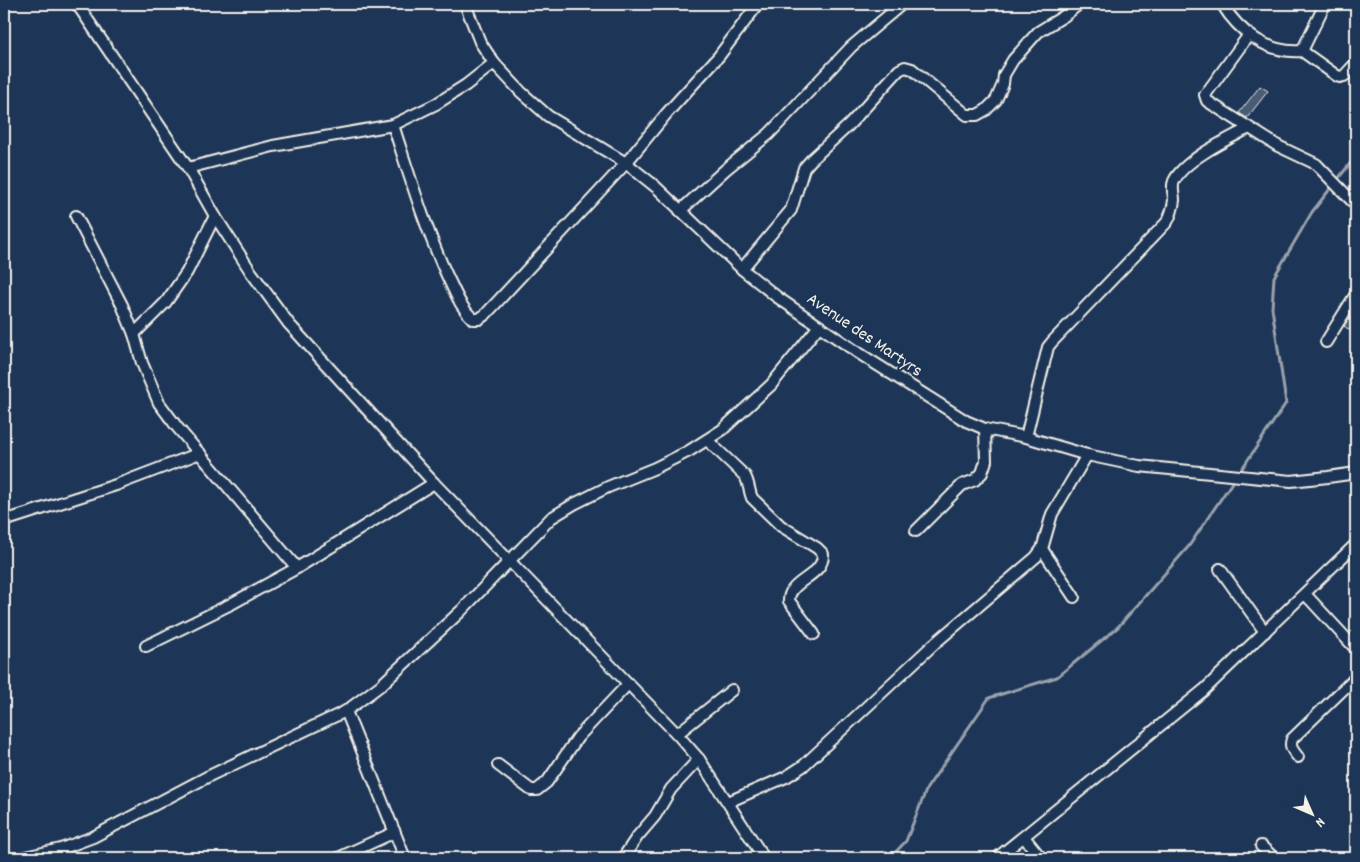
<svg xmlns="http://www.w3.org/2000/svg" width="1360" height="862" font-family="Dekko,sans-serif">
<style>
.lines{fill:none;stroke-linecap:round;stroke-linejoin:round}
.stream{stroke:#9aa2ab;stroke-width:3}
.building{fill:#485b74;stroke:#f4f1e8}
.street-casing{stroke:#f4f1e8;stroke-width:14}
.street{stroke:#1d3557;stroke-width:10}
.labels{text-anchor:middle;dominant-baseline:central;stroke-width:4;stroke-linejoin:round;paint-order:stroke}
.street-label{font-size:18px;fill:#f4f1e8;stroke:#1d3557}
</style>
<rect width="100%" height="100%" fill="#1d3557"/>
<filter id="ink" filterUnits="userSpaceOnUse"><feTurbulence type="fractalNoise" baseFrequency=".02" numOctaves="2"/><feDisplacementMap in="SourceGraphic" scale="10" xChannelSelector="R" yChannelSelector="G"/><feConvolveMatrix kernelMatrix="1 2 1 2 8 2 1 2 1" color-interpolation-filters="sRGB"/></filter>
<g filter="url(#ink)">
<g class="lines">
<g class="stream">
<path d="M1239 473 1286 403 1272 308 1274 277 1312 212 1356 156"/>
<path d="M890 858 906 841 927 788 989 698 1057 677 1118 627 1189 546 1235 478"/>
</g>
</g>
<g class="building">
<path d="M1260 86 1268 91 1247 118 1239 113Z"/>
<path d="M1356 307V335L1344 326Z"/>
</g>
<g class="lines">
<g class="street-casing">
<g id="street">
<path d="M77 4 188 168 215 216 251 272 289 324 434 483 677 734 699 759 764 858"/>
<path d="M465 4 480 42 494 63 521 92 548 116 626 163 656 187 742 269 777 297 857 352 966 421 985 429 1026 437 1087 455 1139 466 1291 481 1328 477 1356 473"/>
<path d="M1222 4C1239 32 1268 54 1302 51L1337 76 1340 77 1344 76 1356 63"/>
<path d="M1248 36 1205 95 1207 101 1278 146 1316 164 1356 205"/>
<path d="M1302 51 1325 4"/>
<path d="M393 125C410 177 426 231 449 280 456 294 461 308 473 319H479L486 314 626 163 667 113 719 56 758 4"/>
<path d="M188 168 273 146 393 125 436 104 466 85 494 63"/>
<path d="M680 211 726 169 769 134 851 47 902 4"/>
<path d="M76 216 122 305 134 334 142 363 159 403 177 427 297 568"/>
<path d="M742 269 791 210 804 168 812 159 849 125 899 70 905 67 912 69 967 115H977L986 110 996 100 1003 84 1004 75 1013 60 1038 32 1064 16 1079 4"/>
<path d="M134 334 166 302 187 272 215 216"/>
<path d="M1326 342 1356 294"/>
<path d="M1026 437 1048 347 1052 342 1167 222C1171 215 1173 209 1174 200 1174 193 1171 188 1174 181 1184 160 1228 139 1249 128"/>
<path d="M707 440 745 476C749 483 749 491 752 498L781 526 817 548 823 554C824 577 788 580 789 601L814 634"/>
<path d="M4 521 116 485 200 453"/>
<path d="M916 531 962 485 975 480 982 473 986 461 985 429"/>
<path d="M1042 549 1074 597"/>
<path d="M1220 569 1265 632"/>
<path d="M1305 594 1356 649"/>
<path d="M146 646 231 604 297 568 434 483"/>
<path d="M346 711 405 858"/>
<path d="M677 734 732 690"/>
<path d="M1298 757C1293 751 1289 747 1292 739L1356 677"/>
<path d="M498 765 531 790H537L547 782 578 737 628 684"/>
<path d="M728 802 786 777 803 766 934 644 1036 557 1042 549 1052 514 1087 455"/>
<path d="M1024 837 1041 858"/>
<path d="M1261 846 1274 858"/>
<path d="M20 858 61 849 93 837 209 776 346 711 381 685 461 611 551 518 574 504 608 487 655 468 689 451 722 430 771 385 819 326"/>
<path d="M338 858 395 832"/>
<path d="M623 858 637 837 655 816 671 789 699 759"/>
<path d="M997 858 1204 690 1356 544"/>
</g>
</g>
<use href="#street" class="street"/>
</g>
</g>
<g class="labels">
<g class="street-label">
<text transform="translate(864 336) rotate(34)">Avenue des Martyrs</text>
</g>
</g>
<rect width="1360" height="862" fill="none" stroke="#1d3557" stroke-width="20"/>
<rect x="10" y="10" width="1340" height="842" fill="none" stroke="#f4f1e8" stroke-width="2" filter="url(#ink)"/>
<g transform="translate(1312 814) rotate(135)" stroke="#1d3557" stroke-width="4" paint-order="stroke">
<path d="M0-4L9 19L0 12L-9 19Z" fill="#f4f1e8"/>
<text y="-8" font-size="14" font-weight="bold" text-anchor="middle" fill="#f4f1e8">N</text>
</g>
</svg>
